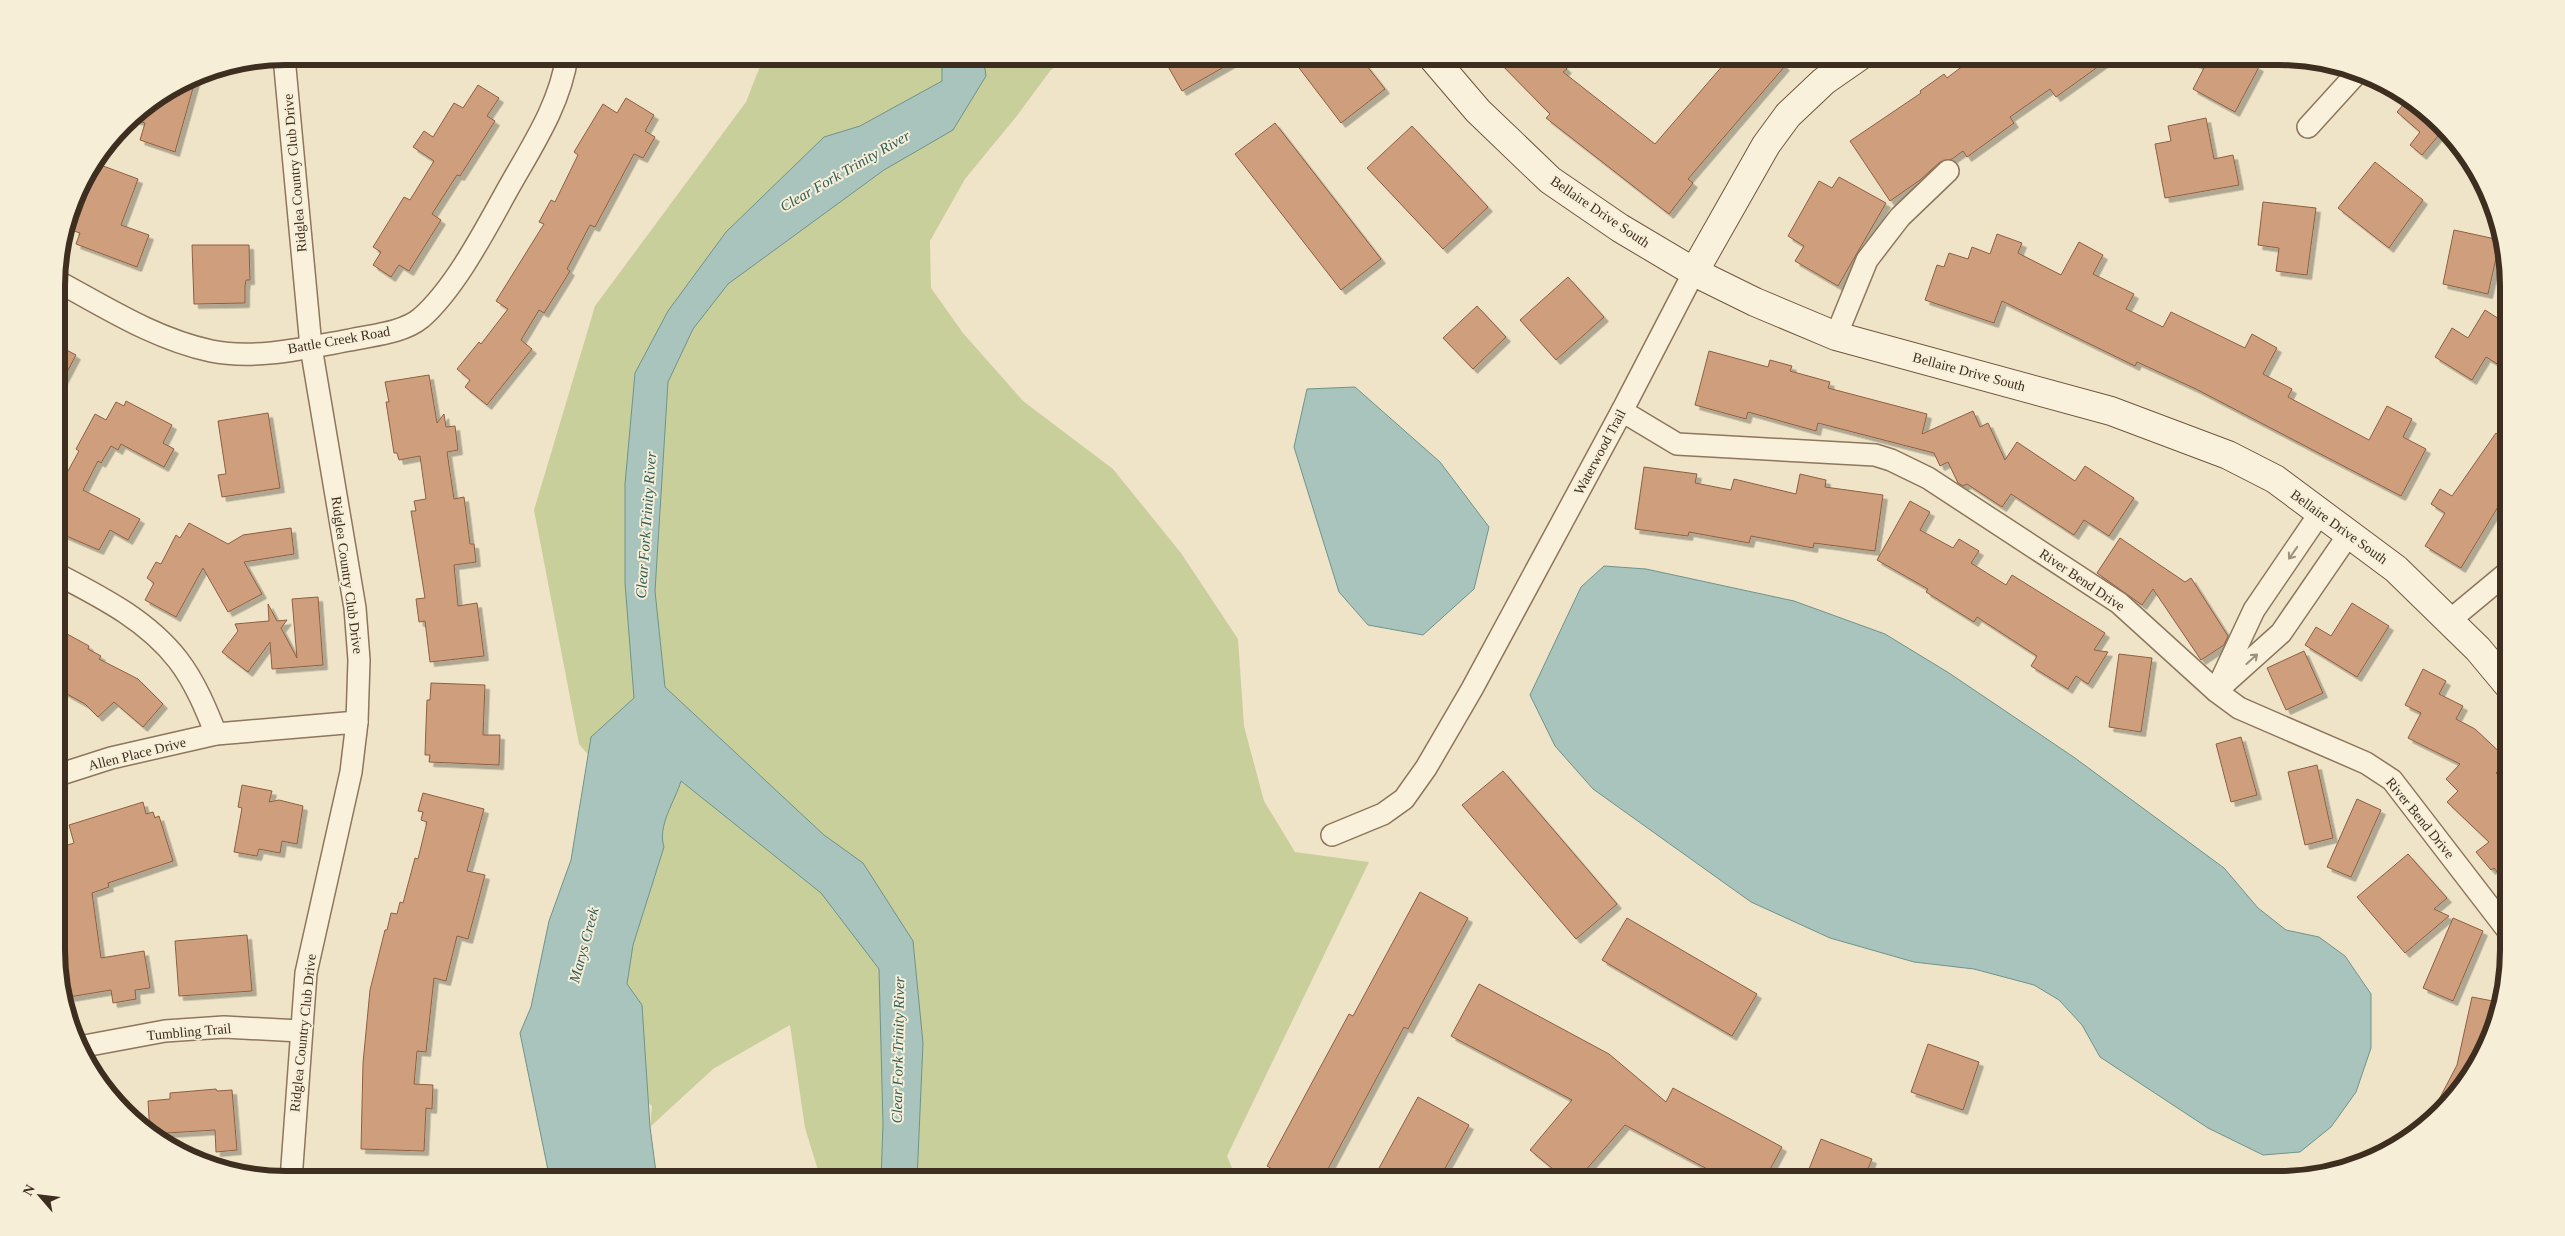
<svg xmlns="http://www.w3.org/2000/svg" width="2565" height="1236" font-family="Georgia,serif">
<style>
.green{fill:#c9cf9b}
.water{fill:#a9c4bc;stroke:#6f938a}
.building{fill:#cf9f7d;stroke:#8d5f41;filter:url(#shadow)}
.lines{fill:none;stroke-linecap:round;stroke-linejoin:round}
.street-casing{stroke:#8d765c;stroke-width:24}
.secondary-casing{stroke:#6f573f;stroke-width:30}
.street{stroke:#faf1dc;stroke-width:21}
.secondary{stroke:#faf1dc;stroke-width:28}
.oneway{stroke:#9c907e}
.labels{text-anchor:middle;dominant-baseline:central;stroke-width:4;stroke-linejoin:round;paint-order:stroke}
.street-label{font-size:14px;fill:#3d2e20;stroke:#f7eed8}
.water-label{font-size:15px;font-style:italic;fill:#2f5d5a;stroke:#f7eed8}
.rim{fill:none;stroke:#3d2e20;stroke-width:6}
</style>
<defs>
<filter id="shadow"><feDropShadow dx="4.5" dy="4.5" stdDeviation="0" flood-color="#0004"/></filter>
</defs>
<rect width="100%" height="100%" fill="#f0e4c8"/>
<path class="green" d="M764 56H1068L1050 71 1016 117 965 179 930 241 931 288 963 333 1023 401 1113 469 1181 553 1238 639 1244 726 1264 801 1295 852 1369 862 1227 1156 1237 1180H821L805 1128 790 1025 713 1069 650 1127 652 1106 615 1073 649 826 579 744 534 510 595 306 746 102Z"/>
<g class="water">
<path d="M942 56H983L986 76 953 130 884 170 728 284 693 329 668 382 655 591 665 687 824 835 863 863 913 941 923 1043 917 1180H881L883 1124 879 969 821 893 681 781C675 801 657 826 664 847L633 945 627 984 642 1005 650 1127 657 1180H550L520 1033 531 1007 549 921 571 860 591 737 634 698 625 583V484L635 373 668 311 726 232 824 137 860 126 942 81Z"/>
<path d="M1355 387 1440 462 1489 527 1474 589 1423 635 1368 625 1339 592 1294 447 1307 389Z"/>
<path d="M1604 566 1646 569 1794 601 1885 634 1949 673 2075 758 2224 868 2258 908 2286 930 2319 937 2345 956 2371 994V1048L2356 1092 2331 1127 2300 1152 2263 1155 2208 1128 2100 1057 2082 1025 2059 1000 2034 985 1974 969 1914 962 1830 938 1751 902 1593 789 1555 746 1530 695 1581 587Z"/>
</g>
<g class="building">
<path d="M1162 56H1243L1182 91Z"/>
<path d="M1290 56H1359L1385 89 1341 123Z"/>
<path d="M1493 56H1555L1567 69 1563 72 1655 144 1731 56H1749L1758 64 1765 56H1774L1785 66 1688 179 1693 183 1669 214 1546 118 1550 114Z"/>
<path d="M1976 56H2113L2056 97 2050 89 2010 117 2014 123 1967 157 1963 151 1952 159 1940 162 1920 180 1890 201 1850 141 1921 93 1920 91 1944 74 1947 78Z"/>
<path d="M2182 56H2238L2259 67 2235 112 2193 89 2204 68Z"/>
<path d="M197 74 175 152 140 140 145 123 131 118 134 114Z"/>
<path d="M478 85 499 98 487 116 495 121 460 176 457 175 432 214 441 220 409 271 399 265 391 277 373 265 381 252 373 247 404 197 410 200 434 161 413 147 424 131 433 137 454 103 463 108Z"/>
<path d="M626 98 654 115 645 131 655 137 643 158 634 154 595 227 590 225 567 269 570 271 564 281 544 313 539 310 521 340 532 349 487 405 465 387 470 380 457 369 479 342 481 344 508 309 496 301 544 224 539 222 551 200 555 202 578 155 574 152 603 104 617 113Z"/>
<path d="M2409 98 2419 104 2444 129 2422 155 2410 145 2420 132 2397 112Z"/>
<path d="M2206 118 2214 159 2233 155 2239 185 2165 198 2155 144 2171 141 2168 126Z"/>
<path d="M1275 123 1381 259 1341 290 1235 154Z"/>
<path d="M1412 126 1488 207 1443 249 1367 168Z"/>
<path d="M2375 162 2423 200 2389 248 2338 208Z"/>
<path d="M98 164 138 179 121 225 149 235 137 267 76 244 80 233 74 231Z"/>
<path d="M1839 177 1886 203 1838 286 1795 261 1804 246 1788 236 1819 181 1832 188Z"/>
<path d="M2263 202 2316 208 2307 275 2276 271 2279 248 2258 245Z"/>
<path d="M2454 230 2500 240 2488 294 2443 284Z"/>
<path d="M1997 234 2022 243 2018 253 2061 275 2079 242 2103 255 2093 274 2134 294 2126 309 2163 327 2171 312 2245 348 2252 334 2277 348 2263 374 2292 389 2288 397 2369 440 2387 406 2412 419 2403 437 2426 449 2401 496 2196 389 2137 362 2135 366 2002 301 1994 323 1925 300 1937 265 1944 267 1949 253 1968 259 1972 247 1990 254Z"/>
<path d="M192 245H249L250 280H246L245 286V303L194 304Z"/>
<path d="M1568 277 1604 317 1556 360 1520 320Z"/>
<path d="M1477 306 1506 337 1473 369 1443 338Z"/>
<path d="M2485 310 2507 324V370L2486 357 2472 380 2435 357 2452 328 2468 338Z"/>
<path d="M57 345 76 355 57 391Z"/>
<path d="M1709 351 1768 367 1770 360 1792 366 1790 371 1830 382 1828 388 1927 414 1922 434 1973 411 1980 427 1988 423 2005 460 2017 442 2075 481 2085 466 2134 498 2109 536 2084 520 2074 535 2011 494 2002 507 1967 484 1963 486 1958 483 1948 462 1940 466 1934 453 1818 423 1816 431 1748 412 1746 419 1695 405Z"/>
<path d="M429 375 437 423 444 414 446 427 455 426 458 450 447 452 454 499 464 497 470 544H474L476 562 454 565 458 606 477 603 484 656 430 662 425 621 419 622 416 599 425 598 411 511H416L414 501 426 499 420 456 399 460 397 453H394L386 402H389L385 382Z"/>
<path d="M126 401 172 425 163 443 174 449 164 467 121 444 118 450 111 446 101 463 98 461 83 490 140 519 128 540 110 530 99 550 57 532V491L79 451 76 449 95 414 106 420 116 402 124 406Z"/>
<path d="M268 413 280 488 222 497 218 475 226 474 218 421Z"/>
<path d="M2496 433 2507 441V492L2461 568 2425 546 2445 513 2431 504 2440 489 2452 496Z"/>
<path d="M1644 467 1697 474 1695 483 1731 490 1734 479 1796 494 1800 474 1826 480 1825 487 1883 495 1875 551 1814 543 1813 548 1751 536 1749 543 1689 532 1688 536 1635 529Z"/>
<path d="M1910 501 1930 512 1920 530 1953 548 1959 539 1979 551 1971 563 2006 585 2012 575 2105 633 2094 650 2108 652 2088 684 2076 676 2068 689 2031 666 2037 656 1977 617 1974 622 1926 592 1928 589 1877 560Z"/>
<path d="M189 523 228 544 243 535 291 528 294 554 244 562 262 594 228 612 203 568 176 617 145 600 154 583 147 578 156 562 161 564 176 535 180 538Z"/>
<path d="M2120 538 2185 582 2191 578 2228 636 2224 645 2201 660 2153 589 2142 605 2097 573Z"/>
<path d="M318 597 323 665 272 669 270 642 248 672 222 652 238 631 235 624 269 621 268 604 277 621 287 620 281 628 297 658 292 599Z"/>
<path d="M2352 603 2389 626 2357 677 2305 645 2316 627 2331 636Z"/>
<path d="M58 629 89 646 88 649 101 656 99 659 138 679 163 704 143 727 114 702 98 717 85 704 58 689Z"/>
<path d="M2304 651 2323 693 2286 710 2267 668Z"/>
<path d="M2119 654 2152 658 2141 732 2109 727Z"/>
<path d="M2423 669 2446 681 2439 694 2463 706 2456 719 2475 729 2508 760 2496 773 2508 784 2509 886 2494 868 2491 870 2476 852 2489 842 2447 802 2458 791 2446 779 2460 764 2408 738 2421 713 2405 705Z"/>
<path d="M431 683 485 685 483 735H500L499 765 429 762 430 755H425L426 725 427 700H430Z"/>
<path d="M2241 737 2257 795 2231 802 2216 744Z"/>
<path d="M2317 765 2333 838 2305 845 2288 772Z"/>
<path d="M1503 771 1617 904 1576 939 1462 805Z"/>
<path d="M242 785 272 791 269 802 279 800 303 806 297 844 282 841 280 853 259 849 257 856 234 852 242 808 238 807Z"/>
<path d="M423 793 484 809 467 871 485 875 468 939 457 936 446 981 434 978 426 1052 417 1051 414 1084 433 1085 432 1109 426 1108 424 1151 361 1149 363 1063 370 990 385 930H387L391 913 397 914 400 902 403 903 415 858 418 859 427 822 421 820 423 812 418 811Z"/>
<path d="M2357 799 2381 810 2351 877 2327 867Z"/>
<path d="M143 802 146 814 153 812 155 818 159 816 173 861 108 883 109 887 92 893 101 958 144 951 150 988 135 990 136 999 113 1003 111 990 63 998 58 960V848L74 843 69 825Z"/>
<path d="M2408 854 2447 898 2434 909 2449 916 2405 953 2357 897Z"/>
<path d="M1420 892 1468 918 1408 1029 1404 1027 1322 1180H1292L1267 1166 1349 1014 1353 1016Z"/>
<path d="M1627 918 1757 994 1732 1036 1602 960Z"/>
<path d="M2453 918 2483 931 2453 1001 2423 988Z"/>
<path d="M247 935 252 991 179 996 175 941Z"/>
<path d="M1479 984 1609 1054 1666 1102 1673 1088 1782 1147 1765 1179H1726L1625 1125 1578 1179H1565L1530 1150 1572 1100 1451 1036Z"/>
<path d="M2472 997 2498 1002 2491 1038 2461 1090 2438 1111 2434 1109 2457 1065Z"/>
<path d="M1928 1044 1979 1062 1963 1110 1911 1092Z"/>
<path d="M216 1089 217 1091 232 1090 237 1150 216 1152 215 1130 150 1134 148 1101 170 1099V1093Z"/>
<path d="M1418 1097 1469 1125 1439 1179H1373Z"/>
<path d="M1821 1139 1872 1159 1864 1179H1805Z"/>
</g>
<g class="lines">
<g class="street-casing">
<g id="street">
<path d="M284 57 311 347 355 608 359 660 357 722 351 772 306 973 291 1180"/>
<path d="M2308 127 2358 72"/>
<path d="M57 281C107 308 155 339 211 351 256 360 306 348 350 340 372 335 403 333 421 318 454 289 483 234 504 196 528 152 560 107 567 56"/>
<path d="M1836 336 1867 260 1900 217 1948 171"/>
<path d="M1622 411 1677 444 1875 455 1891 460 1928 478 2119 603 2216 691 2239 708 2366 763 2392 780 2509 932"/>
<path d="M57 574C101 597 147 620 178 660 195 682 206 709 216 734"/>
<path d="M2449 621 2508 572"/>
<path d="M2223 685 2281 633 2349 534"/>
<path d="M2216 691 2254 610 2320 513"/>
<path d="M58 775 111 758 216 734 357 722"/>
<path d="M1332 835 1383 814 1404 799 1426 768 1472 689 1622 411 1694 272"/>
<path d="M79 1047 165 1031 224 1027 300 1031"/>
</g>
</g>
<g class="secondary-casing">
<g id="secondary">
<path d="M1431 56 1478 111 1550 180 1620 228 1694 272 1755 302 1836 336 2111 411 2228 455 2275 479 2396 569 2478 649 2508 685"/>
<path d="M1694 272 1766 145 1788 115 1824 81 1860 56"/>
</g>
</g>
<use href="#street" class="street"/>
<use href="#secondary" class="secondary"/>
</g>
<defs><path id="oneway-shaft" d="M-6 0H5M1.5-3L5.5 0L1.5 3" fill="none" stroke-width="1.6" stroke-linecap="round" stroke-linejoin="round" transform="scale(1.25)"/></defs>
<g class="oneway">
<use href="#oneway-shaft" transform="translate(2293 553) rotate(125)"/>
<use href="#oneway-shaft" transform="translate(2252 659) rotate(-42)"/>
</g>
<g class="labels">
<g class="street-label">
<text transform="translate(295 173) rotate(-95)">Ridglea Country Club Drive</text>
<text transform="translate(1600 212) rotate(34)">Bellaire Drive South</text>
<text transform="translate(339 340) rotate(-10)">Battle Creek Road</text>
<text transform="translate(1969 372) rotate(15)">Bellaire Drive South</text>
<text transform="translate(1600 452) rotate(-62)">Waterwood Trail</text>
<text transform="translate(2339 527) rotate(36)">Bellaire Drive South</text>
<text transform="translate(347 575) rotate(82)">Ridglea Country Club Drive</text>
<text transform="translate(2082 580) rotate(34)">River Bend Drive</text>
<text transform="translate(137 754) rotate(-14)">Allen Place Drive</text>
<text transform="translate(2420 818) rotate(51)">River Bend Drive</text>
<text transform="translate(189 1032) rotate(-5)">Tumbling Trail</text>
<text transform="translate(303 1033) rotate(-84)">Ridglea Country Club Drive</text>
</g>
<g class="water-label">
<text transform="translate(845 171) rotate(-30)">Clear Fork Trinity River</text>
<text transform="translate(646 525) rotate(-86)">Clear Fork Trinity River</text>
<text transform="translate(584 945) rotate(-75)">Marys Creek</text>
<text transform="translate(898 1050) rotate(-89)">Clear Fork Trinity River</text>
</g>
</g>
<path d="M0 0H2565V1236H0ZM286 65H2279A221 221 0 0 1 2500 286V950A221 221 0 0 1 2279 1171H286A221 221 0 0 1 65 950V286A221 221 0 0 1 286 65Z" fill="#f7eed8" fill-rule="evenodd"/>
<path class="rim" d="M286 65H2279A221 221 0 0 1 2500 286V950A221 221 0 0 1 2279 1171H286A221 221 0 0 1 65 950V286A221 221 0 0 1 286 65Z"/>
<g transform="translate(40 1196) rotate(298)" stroke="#f7eed8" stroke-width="4" paint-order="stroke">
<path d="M0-4L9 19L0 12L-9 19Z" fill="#3d2e20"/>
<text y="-8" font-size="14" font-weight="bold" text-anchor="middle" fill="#3d2e20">N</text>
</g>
</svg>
